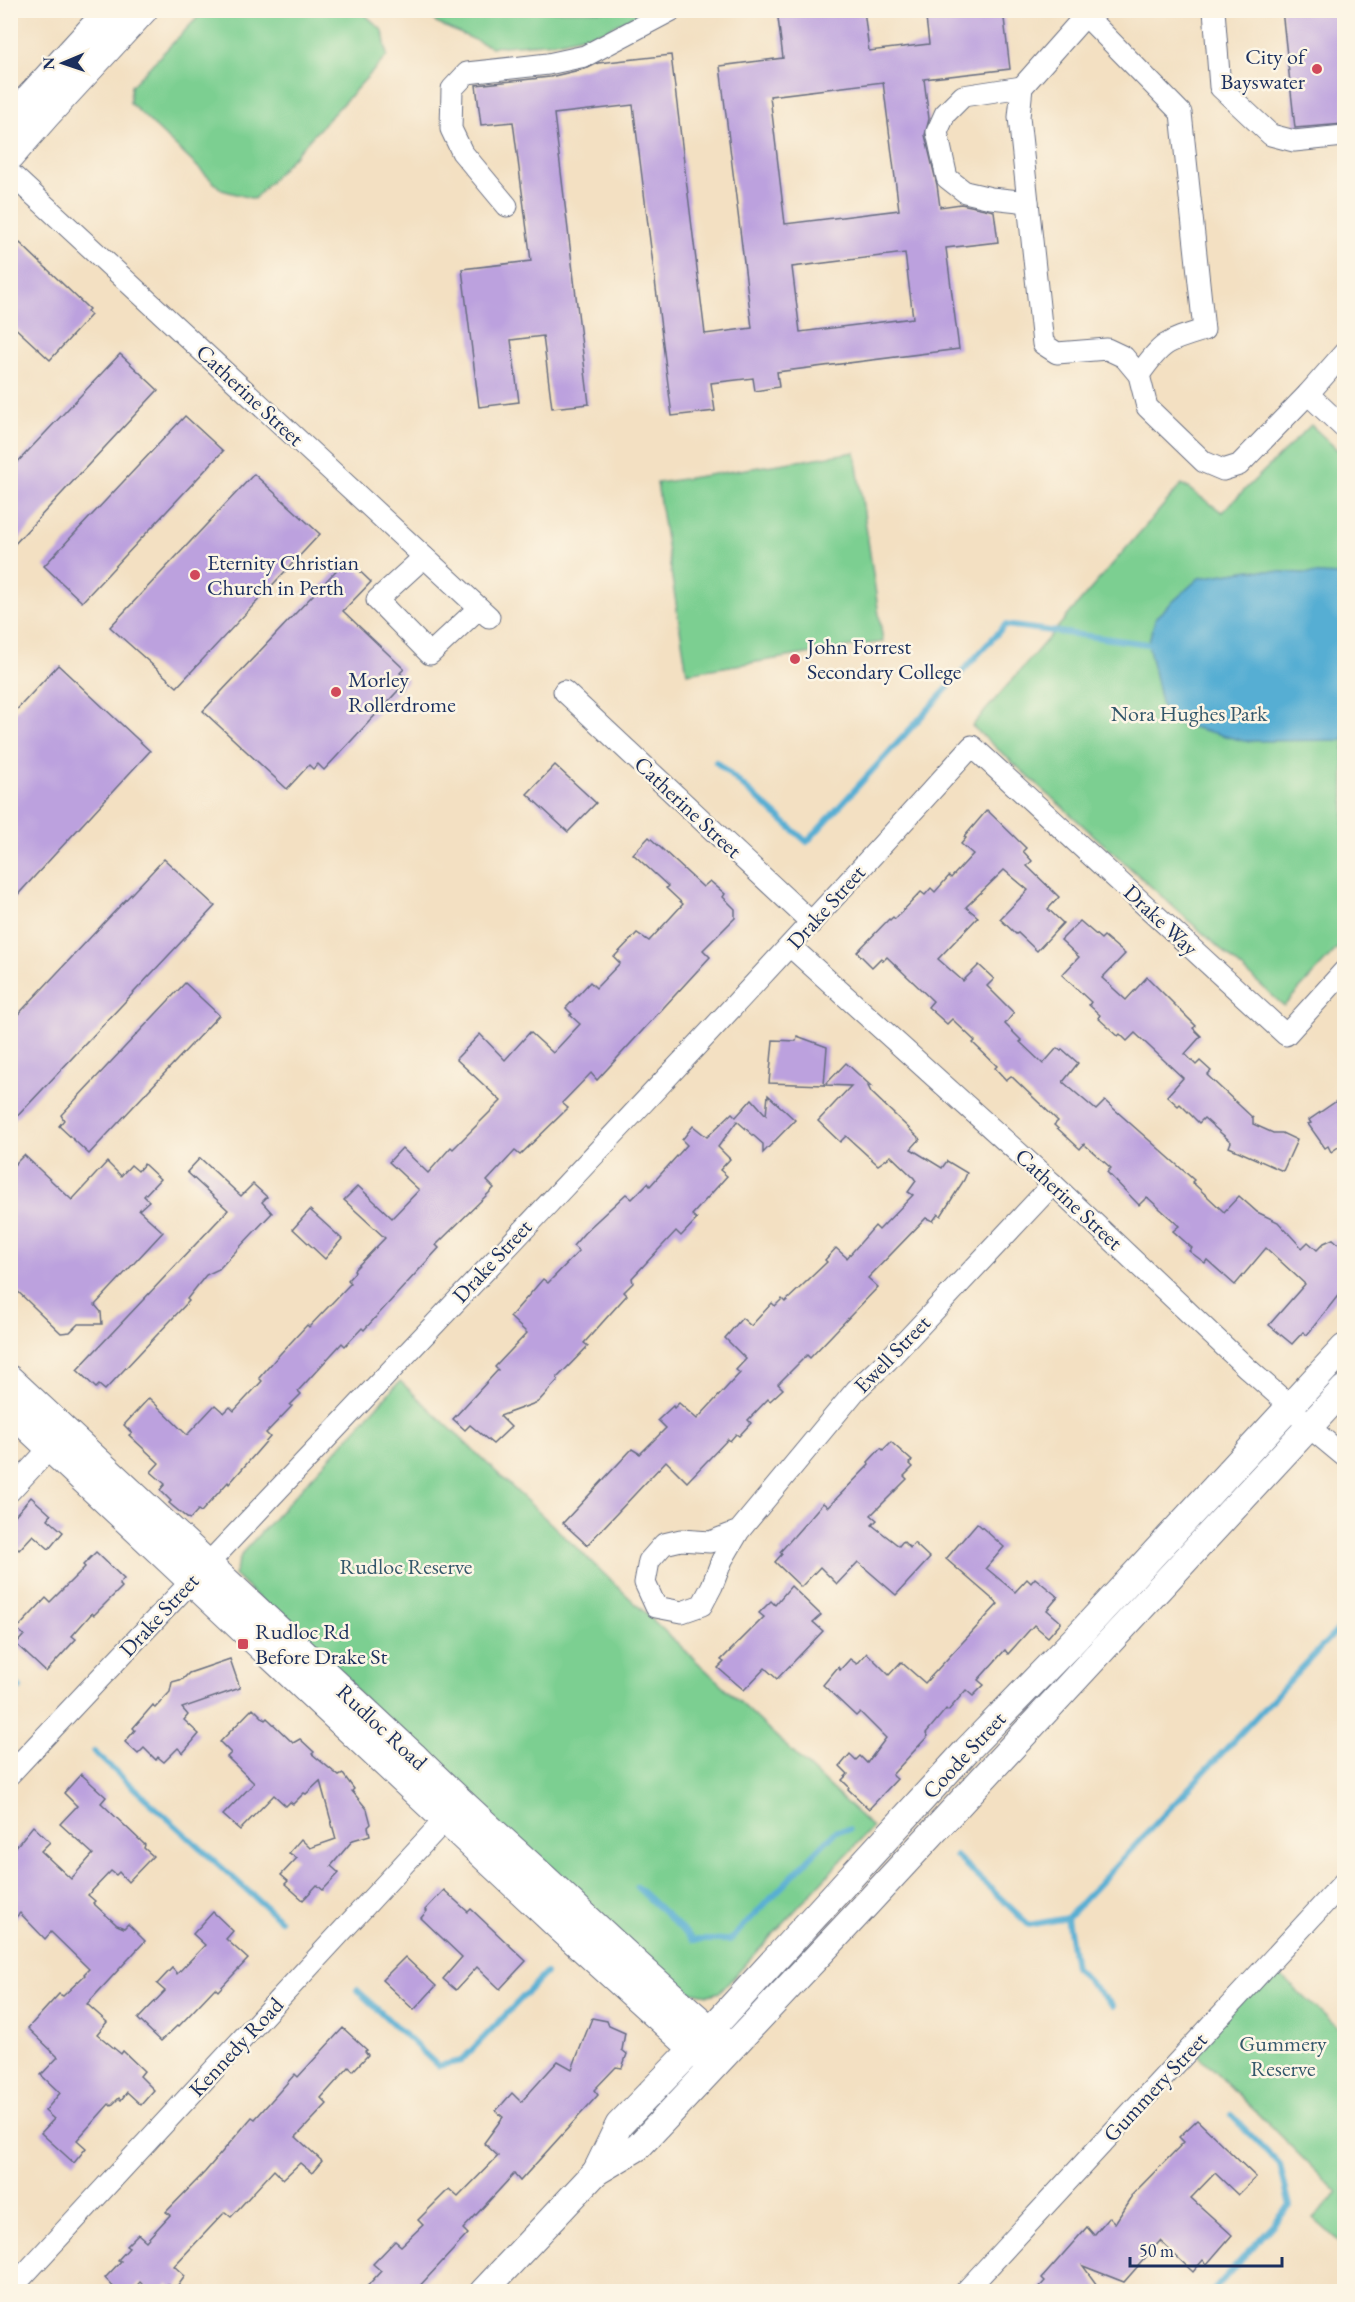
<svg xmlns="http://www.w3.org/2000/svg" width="1355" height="2302" font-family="'EB Garamond',serif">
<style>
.green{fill:#7bcf91;stroke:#4b7f78;stroke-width:1.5}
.water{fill:#56aed3;stroke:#386e98;stroke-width:1.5}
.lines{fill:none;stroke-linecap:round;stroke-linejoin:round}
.stream{stroke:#56aed3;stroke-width:6}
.building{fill:#bca1de;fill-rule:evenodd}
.minor-casing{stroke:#676d81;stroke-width:23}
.major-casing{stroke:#676d81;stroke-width:29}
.minor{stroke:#fff;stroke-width:21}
.major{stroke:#fff;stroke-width:27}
.poi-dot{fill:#d1495b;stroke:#fcf5e5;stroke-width:2}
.labels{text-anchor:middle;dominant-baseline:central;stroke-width:5;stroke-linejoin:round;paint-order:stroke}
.poi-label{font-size:22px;fill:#1b2f5e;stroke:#fcf5e5;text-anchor:start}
.street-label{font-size:22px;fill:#1b2f5e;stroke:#fcf5e5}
.park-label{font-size:22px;fill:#33576b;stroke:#fcf5e5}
</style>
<rect width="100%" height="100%" fill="#fcf5e5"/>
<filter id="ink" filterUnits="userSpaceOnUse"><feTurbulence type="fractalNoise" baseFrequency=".0167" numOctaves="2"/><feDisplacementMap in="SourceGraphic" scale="12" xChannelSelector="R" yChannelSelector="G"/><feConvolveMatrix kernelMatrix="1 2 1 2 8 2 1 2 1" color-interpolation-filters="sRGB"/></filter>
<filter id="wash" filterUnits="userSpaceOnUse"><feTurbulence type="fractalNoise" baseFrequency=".008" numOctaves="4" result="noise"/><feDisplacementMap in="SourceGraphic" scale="24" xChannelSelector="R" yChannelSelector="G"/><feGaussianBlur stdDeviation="1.35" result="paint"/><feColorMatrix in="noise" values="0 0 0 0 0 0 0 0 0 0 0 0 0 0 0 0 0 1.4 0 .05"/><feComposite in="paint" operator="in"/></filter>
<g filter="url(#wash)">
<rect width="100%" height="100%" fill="#f3e0c2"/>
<g class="green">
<path d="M205 10 361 11 383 31 387 56 254 199 222 190 130 103 131 86Z"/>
<path d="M429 11H644L604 31 558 42 491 47 436 23Z"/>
<path d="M1311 425 1344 456V941L1284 1006 972 726 1182 484 1222 512Z"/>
<path d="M855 452 883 642 687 673 657 483Z"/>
<path d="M400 1381 872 1827 720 1992 708 1995 686 1991 577 1902 234 1575 242 1553Z"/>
<path d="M1268 1964 1344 2033V2246L1313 2218 1338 2193 1191 2048Z"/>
</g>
<path class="water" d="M1250 570 1338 575 1344 579V740L1244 741 1165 720 1148 644 1156 617 1199 578Z"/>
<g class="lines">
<g class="stream">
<path d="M716 762 807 842 1005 625 1148 644"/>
<path d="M10 1679 20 1688"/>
<path d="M94 1752 280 1920"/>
<path d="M956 1856 1029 1925 1067 1918 1344 1623"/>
<path d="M637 1887 693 1940H730L836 1831 849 1829"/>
<path d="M1067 1918 1075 1967 1113 2006"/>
<path d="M357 1990 438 2066 461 2061 546 1973"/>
<path d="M1212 2292 1290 2206 1280 2165 1231 2115"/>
</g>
</g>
<g id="blocks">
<g class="building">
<path d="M777 10H864L869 51 929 44 925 10H1003L1010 69 924 79 929 119 925 135 937 185 940 207 961 204 994 211 998 242 946 248 959 349 777 372 779 387 755 391 753 378 711 383 715 411 672 416 633 105 554 114 589 404 552 408 543 336 511 340 519 402 479 407 462 269 531 261 513 122 481 125 476 85 550 77 588 68 598 63 671 55 705 334 752 328 720 66 783 58ZM883 82 899 210 785 224 770 96ZM905 253 913 318 800 332 792 267Z"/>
<path d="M1282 10H1344V124L1295 128Z"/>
<path d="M20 243 89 309 87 311 91 315 50 360 10 323V254Z"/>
<path d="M120 354 158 390 10 549V470Z"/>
<path d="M185 416 223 451 82 602 44 566Z"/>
<path d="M254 474 320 534 177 687 110 627Z"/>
<path d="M347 559 371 582 343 611 404 669 400 673 408 680 324 770 318 764 313 769 309 765 287 789 203 711Z"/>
<path d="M58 665 150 751 10 903V717Z"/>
<path d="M555 765 596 803 568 832 527 794Z"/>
<path d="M987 810 1026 848 1023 851 1032 861 1027 866 1059 897 1048 909 1063 923 1037 951 1018 933 1016 934 1000 919 1028 890 1004 870 966 907 978 917 938 959 963 981 979 965 994 979 987 986 1014 1013 1005 1024 1022 1041 1020 1042 1043 1064 1057 1048 1061 1051 1062 1049 1078 1063 1063 1082 1096 1110 1105 1101 1194 1180 1192 1182 1224 1212 1239 1196 1257 1212 1278 1222 1302 1248 1308 1242 1317 1250 1324 1243 1333 1239 1344 1249V1288L1307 1335 1303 1332 1292 1344 1269 1325 1305 1284 1266 1248 1235 1285 1207 1260 1205 1263 1189 1251 1192 1248 1173 1231 1179 1226 1147 1197 1139 1205 1107 1172 1111 1168 1084 1144 1080 1149 1054 1125 1058 1121 1011 1076 1006 1080 995 1068 997 1066 973 1043 975 1041 952 1019 947 1024 928 1007 933 1001 887 957 883 961 881 958 872 967 857 952 889 919 890 920 893 917 895 919 921 892 925 895 931 888 935 892 949 876 951 878 973 854 961 844 966 838 964 837Z"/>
<path d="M649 837 703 887 710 881 725 894 723 897 735 909V918L703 950 710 957 597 1080 591 1073 562 1103 568 1108 520 1155 515 1151 487 1181 494 1188 436 1245 439 1248 364 1330 362 1328 345 1346 342 1343 298 1391 301 1394 290 1405 292 1406 266 1433 270 1437 229 1484 228 1482 201 1512 198 1510 190 1519 187 1518 169 1503 171 1501 160 1490 165 1484 151 1472 159 1463 129 1435 132 1433 124 1425 149 1398 187 1435 215 1405 224 1413 230 1407 234 1411 262 1381 259 1378 280 1354 307 1325 309 1327 351 1283 348 1280 355 1272 354 1270 385 1238 344 1200 358 1186 392 1218 419 1190 389 1162 402 1148 428 1173 451 1147 453 1149 501 1101 456 1059 480 1034 505 1060 530 1032 553 1053 580 1024 570 1015 572 1014 566 1008 590 982 596 988 620 963 614 957 637 933 649 941 683 904 666 888 668 886 633 854Z"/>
<path d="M164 859 215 906 10 1124V1023Z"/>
<path d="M1080 921 1101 939 1104 936 1125 954 1102 978 1126 1000 1147 977 1196 1026 1193 1028 1201 1036 1185 1054 1196 1065 1200 1061 1211 1071 1207 1075 1253 1118V1124L1273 1133H1282L1297 1140 1283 1171 1229 1147 1231 1142 1204 1118 1199 1123 1180 1104 1178 1106 1167 1096 1183 1078 1135 1033 1127 1041 1120 1034 1118 1036 1098 1018 1100 1015 1089 1005 1091 1002 1062 975 1079 957 1061 940Z"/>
<path d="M185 983 219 1015 89 1154 59 1126 64 1120 61 1115Z"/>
<path d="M797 1036 827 1047 824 1085 769 1083 773 1040 796 1041Z"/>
<path d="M846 1063 871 1086H868L871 1092 920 1139 911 1149 942 1168 947 1161 967 1173 964 1180 941 1216 938 1214 933 1221 926 1218 868 1278 878 1287 810 1358 807 1355 778 1384 783 1389 770 1401 768 1399 748 1420 751 1423 739 1436 736 1434 730 1441 728 1439 687 1482 666 1461 587 1545 563 1523 632 1449 640 1454 666 1428 658 1420 673 1406 674 1408 679 1403 697 1419 740 1373 736 1370 746 1359 725 1338 742 1318 751 1326 772 1303 775 1306 782 1299 785 1302 827 1262 825 1260 836 1248 847 1258 875 1226 879 1230 913 1195 908 1192 916 1181 914 1178 891 1156 878 1165 846 1136 840 1142 818 1121 851 1086 825 1085Z"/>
<path d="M768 1095 795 1120 763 1153V1144L737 1121 718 1147 730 1159 720 1170 727 1176 692 1215 697 1219 681 1236 676 1231 632 1278 633 1283 624 1292 627 1295 584 1343 588 1346 557 1378 558 1380 538 1402 500 1416 511 1427 493 1444 470 1425 465 1430 453 1419 498 1370 495 1367 527 1333 510 1317 543 1279 548 1283 579 1251 573 1246 586 1231 626 1194 632 1199 648 1183 650 1186 687 1145 682 1140 693 1126 707 1137 732 1113 736 1117 752 1099 766 1115Z"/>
<path d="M1344 1096V1143L1331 1152 1328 1146 1325 1148 1308 1124 1311 1123 1309 1120Z"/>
<path d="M24 1155 72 1200 107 1162 121 1176 131 1165 138 1171 144 1164 160 1179 144 1196 149 1201 139 1210 163 1232 95 1305 101 1312 102 1324H78L70 1332 61 1333 10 1284V1169Z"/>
<path d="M200 1158 241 1196 253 1184 267 1197 262 1202 272 1213 219 1269 206 1275 187 1299 189 1301 105 1390 99 1385 96 1388 77 1370 228 1210 187 1172Z"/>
<path d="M310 1210 342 1239 325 1259 293 1229Z"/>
<path d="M891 1442 912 1461 909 1463 913 1467 904 1476 907 1479 871 1515 877 1520 872 1525 899 1546 903 1541 910 1548 914 1543 930 1558 896 1595 858 1562 837 1584 820 1567 801 1587 775 1562 782 1554 780 1552 823 1503 828 1507 869 1465 868 1462 881 1448 883 1450Z"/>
<path d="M31 1497 51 1515 48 1519 63 1532 49 1549 33 1535 19 1550 10 1542V1521Z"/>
<path d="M977 1523 1004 1547 986 1568 1015 1592 1027 1579 1031 1583 1035 1578 1058 1597 1047 1610 1061 1622 1048 1637 1034 1625 1008 1654 1005 1650 978 1680 984 1685 973 1696 966 1690 948 1711 946 1709 926 1733 928 1736 892 1775 897 1779 869 1809 848 1789 849 1787 842 1780 848 1774 840 1766 850 1754 856 1760 860 1756 867 1763 886 1738 860 1712 856 1716 823 1685 838 1667 840 1670 850 1659 857 1664 867 1653 889 1675 901 1662 925 1683 998 1604 946 1559Z"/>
<path d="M96 1552 124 1579 119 1584 122 1587 94 1615 92 1613 72 1636 76 1639 46 1672 16 1644 24 1635 17 1629 46 1598 50 1602 85 1567 83 1565Z"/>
<path d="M791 1586 821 1615 813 1622 823 1631 777 1679 765 1668 744 1690 718 1668 724 1662 721 1660 764 1617 759 1613 771 1601 775 1605Z"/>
<path d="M230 1659 240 1688 182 1708 188 1715 184 1720 199 1734 183 1753 178 1748 164 1762 158 1757 156 1760 144 1748 138 1754 125 1742 135 1730 133 1728 153 1705 155 1708 170 1692 172 1682 183 1679 189 1673Z"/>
<path d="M253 1708 265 1720 267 1718 293 1743 300 1739 314 1752 312 1754 339 1776 343 1774 354 1789 352 1791 367 1809 371 1824 368 1827 370 1835 353 1840 331 1866 339 1873 323 1890 317 1885 303 1900 285 1884 288 1881 281 1875 297 1858 289 1853 301 1839 310 1848 336 1839 320 1781 306 1794 304 1793 293 1804 290 1802 286 1806 274 1795 240 1830 223 1815 254 1783 227 1757 231 1753 220 1742Z"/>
<path d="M81 1774 106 1797 101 1803 145 1845 144 1848 153 1856 128 1882 119 1872 116 1875 111 1871 88 1895 95 1901 93 1903 117 1925 124 1928 128 1924 145 1941 87 2004 107 2022 97 2034 121 2054 123 2051 144 2071 140 2076 154 2090 141 2105 127 2092 121 2100 119 2098 111 2106 109 2104 77 2140 86 2148 74 2163 41 2133 54 2119 45 2111 60 2093 41 2075 58 2057 28 2028 59 1994 63 1996 85 1975 84 1974 89 1969 51 1932 45 1939 20 1913 10 1923V1854L33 1826 50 1842 41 1851 71 1879 93 1854 60 1824 77 1806 64 1793Z"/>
<path d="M444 1890 468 1912 471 1909 526 1961 500 1989 477 1967 456 1990 443 1979 462 1957 421 1918 427 1911 425 1910Z"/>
<path d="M213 1912 233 1931 226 1939 248 1959 218 1991 215 1988 179 2026 178 2025 161 2041 138 2019 165 1991 157 1984 172 1968 177 1974 205 1945 193 1934Z"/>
<path d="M405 1957 436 1986 414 2010 382 1980Z"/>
<path d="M592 2018 607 2021 609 2026 625 2033 622 2050 627 2054 622 2068 616 2067 594 2090 598 2095 520 2181 514 2174 463 2229 468 2234 414 2292H362L381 2271 373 2264 395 2241 401 2246 423 2225 418 2220 449 2189 458 2197 498 2156 484 2143 503 2117 496 2111 512 2093 521 2102 558 2061 572 2069Z"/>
<path d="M343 2028 367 2050 365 2051 368 2055 353 2071 349 2067 321 2098 327 2104 296 2137 322 2161 312 2173 300 2163 283 2179 274 2170 231 2217 225 2212 174 2266 185 2276 175 2290 168 2284 161 2292H150L140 2282 131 2292H118L105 2278 121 2261 118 2260 129 2248 126 2246 138 2234 146 2241 170 2215 166 2212 205 2172 252 2117 255 2119 295 2074 298 2077Z"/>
<path d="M1197 2120 1256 2177 1238 2195 1215 2173 1191 2198 1232 2235 1207 2264 1203 2260 1193 2272 1160 2241 1124 2282 1083 2266 1102 2292H1035L1045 2281 1042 2278 1087 2227 1094 2235 1109 2217 1115 2223 1132 2197 1131 2196 1184 2142 1179 2137Z"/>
</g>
</g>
</g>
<g filter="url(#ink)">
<use href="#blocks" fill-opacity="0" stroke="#676d81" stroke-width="1.5"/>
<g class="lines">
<g class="minor-casing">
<g id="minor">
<path d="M1080 10 1181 113 1204 330C1167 341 1162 342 1139 375"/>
<path d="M1214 10 1220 87 1271 135 1294 141 1344 136"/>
<path d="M1085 16 1022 87 1019 117 1043 344 1057 353 1107 349 1124 357 1139 375 1147 407 1204 462 1223 470 1239 465 1308 394 1344 353"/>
<path d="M1022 87 963 96 945 114 937 132 947 178 965 192 991 198 1028 202"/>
<path d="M10 173 489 617"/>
<path d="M507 206 462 152 451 129 452 89 467 73 548 64 585 56 672 10"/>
<path d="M1308 394 1344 428"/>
<path d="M424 557 377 600 430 654 479 608"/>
<path d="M564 691 812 923"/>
<path d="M790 946 1053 1184 1246 1367 1290 1406 1309 1427 1344 1456"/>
<path d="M10 1491 50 1448"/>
<path d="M739 1531 710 1542 681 1540 664 1544 649 1561 645 1583 656 1607 682 1612 702 1605 712 1586 722 1560 739 1531 856 1390 888 1360 1053 1184"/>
<path d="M10 1774C331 1431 658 1094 972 746L1286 1035 1344 971"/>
<path d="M10 2290 454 1810"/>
<path d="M965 2292 1344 1882"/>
</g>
</g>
<g class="major-casing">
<g id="major">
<path d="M10 118 109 10"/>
<path d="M10 157 46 116 144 10"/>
<path d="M10 1379 413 1755C461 1804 514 1849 564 1896 617 1946 669 1994 724 2041"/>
<path d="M10 1411 562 1930 705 2060"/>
<path d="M596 2172 619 2125 693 2049 967 1750 1076 1638 1344 1348"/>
<path d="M483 2292 596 2172 638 2147 861 1910 1344 1389"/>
</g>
</g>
<use href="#minor" class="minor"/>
<use href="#major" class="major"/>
</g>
</g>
<g class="poi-dot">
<circle cx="1317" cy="69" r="6"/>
<circle cx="195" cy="575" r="6"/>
<circle cx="795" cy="659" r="6"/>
<circle cx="336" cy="692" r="6"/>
<rect x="237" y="1638" width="12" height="12" rx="3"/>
</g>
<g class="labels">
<g class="poi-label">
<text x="1305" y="56" text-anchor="end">City of<tspan x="1305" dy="25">Bayswater</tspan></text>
<text x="207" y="562">Eternity Christian<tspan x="207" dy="25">Church in Perth</tspan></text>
<text x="807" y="646">John Forrest<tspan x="807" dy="25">Secondary College</tspan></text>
<text x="348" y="679">Morley<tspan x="348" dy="25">Rollerdrome</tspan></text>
<text x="255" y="1631">Rudloc Rd<tspan x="255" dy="25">Before Drake St</tspan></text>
</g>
<g class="street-label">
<text transform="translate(250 395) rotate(43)">Catherine Street</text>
<text transform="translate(688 807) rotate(43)">Catherine Street</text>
<text transform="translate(826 907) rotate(-48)">Drake Street</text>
<text transform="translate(1161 920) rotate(43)">Drake Way</text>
<text transform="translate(1069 1199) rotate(43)">Catherine Street</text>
<text transform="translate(492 1261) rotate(-47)">Drake Street</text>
<text transform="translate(892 1354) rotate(-46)">Ewell Street</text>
<text transform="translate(159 1615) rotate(-47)">Drake Street</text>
<text transform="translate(382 1727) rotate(43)">Rudloc Road</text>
<text transform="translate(964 1755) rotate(-47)">Coode Street</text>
<text transform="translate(236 2047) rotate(-47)">Kennedy Road</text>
<text transform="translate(1155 2087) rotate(-47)">Gummery Street</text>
</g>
<g class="park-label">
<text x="1189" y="713">Nora Hughes Park</text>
<text x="406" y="1566">Rudloc Reserve</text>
<text x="1283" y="2043">Gummery<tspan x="1283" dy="25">Reserve</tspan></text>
</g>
</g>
<rect width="1355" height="2302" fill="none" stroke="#fcf5e5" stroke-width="36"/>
<g transform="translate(63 63) rotate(268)" stroke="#fcf5e5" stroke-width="4.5" paint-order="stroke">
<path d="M0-4.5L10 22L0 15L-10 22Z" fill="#1b2f5e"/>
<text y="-9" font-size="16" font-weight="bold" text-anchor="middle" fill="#1b2f5e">N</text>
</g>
<path d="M1130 2257v9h152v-9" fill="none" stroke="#1b2f5e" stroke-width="3"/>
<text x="1139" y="2257" font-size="18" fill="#1b2f5e" stroke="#fcf5e5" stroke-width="4.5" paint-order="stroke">50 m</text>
</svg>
